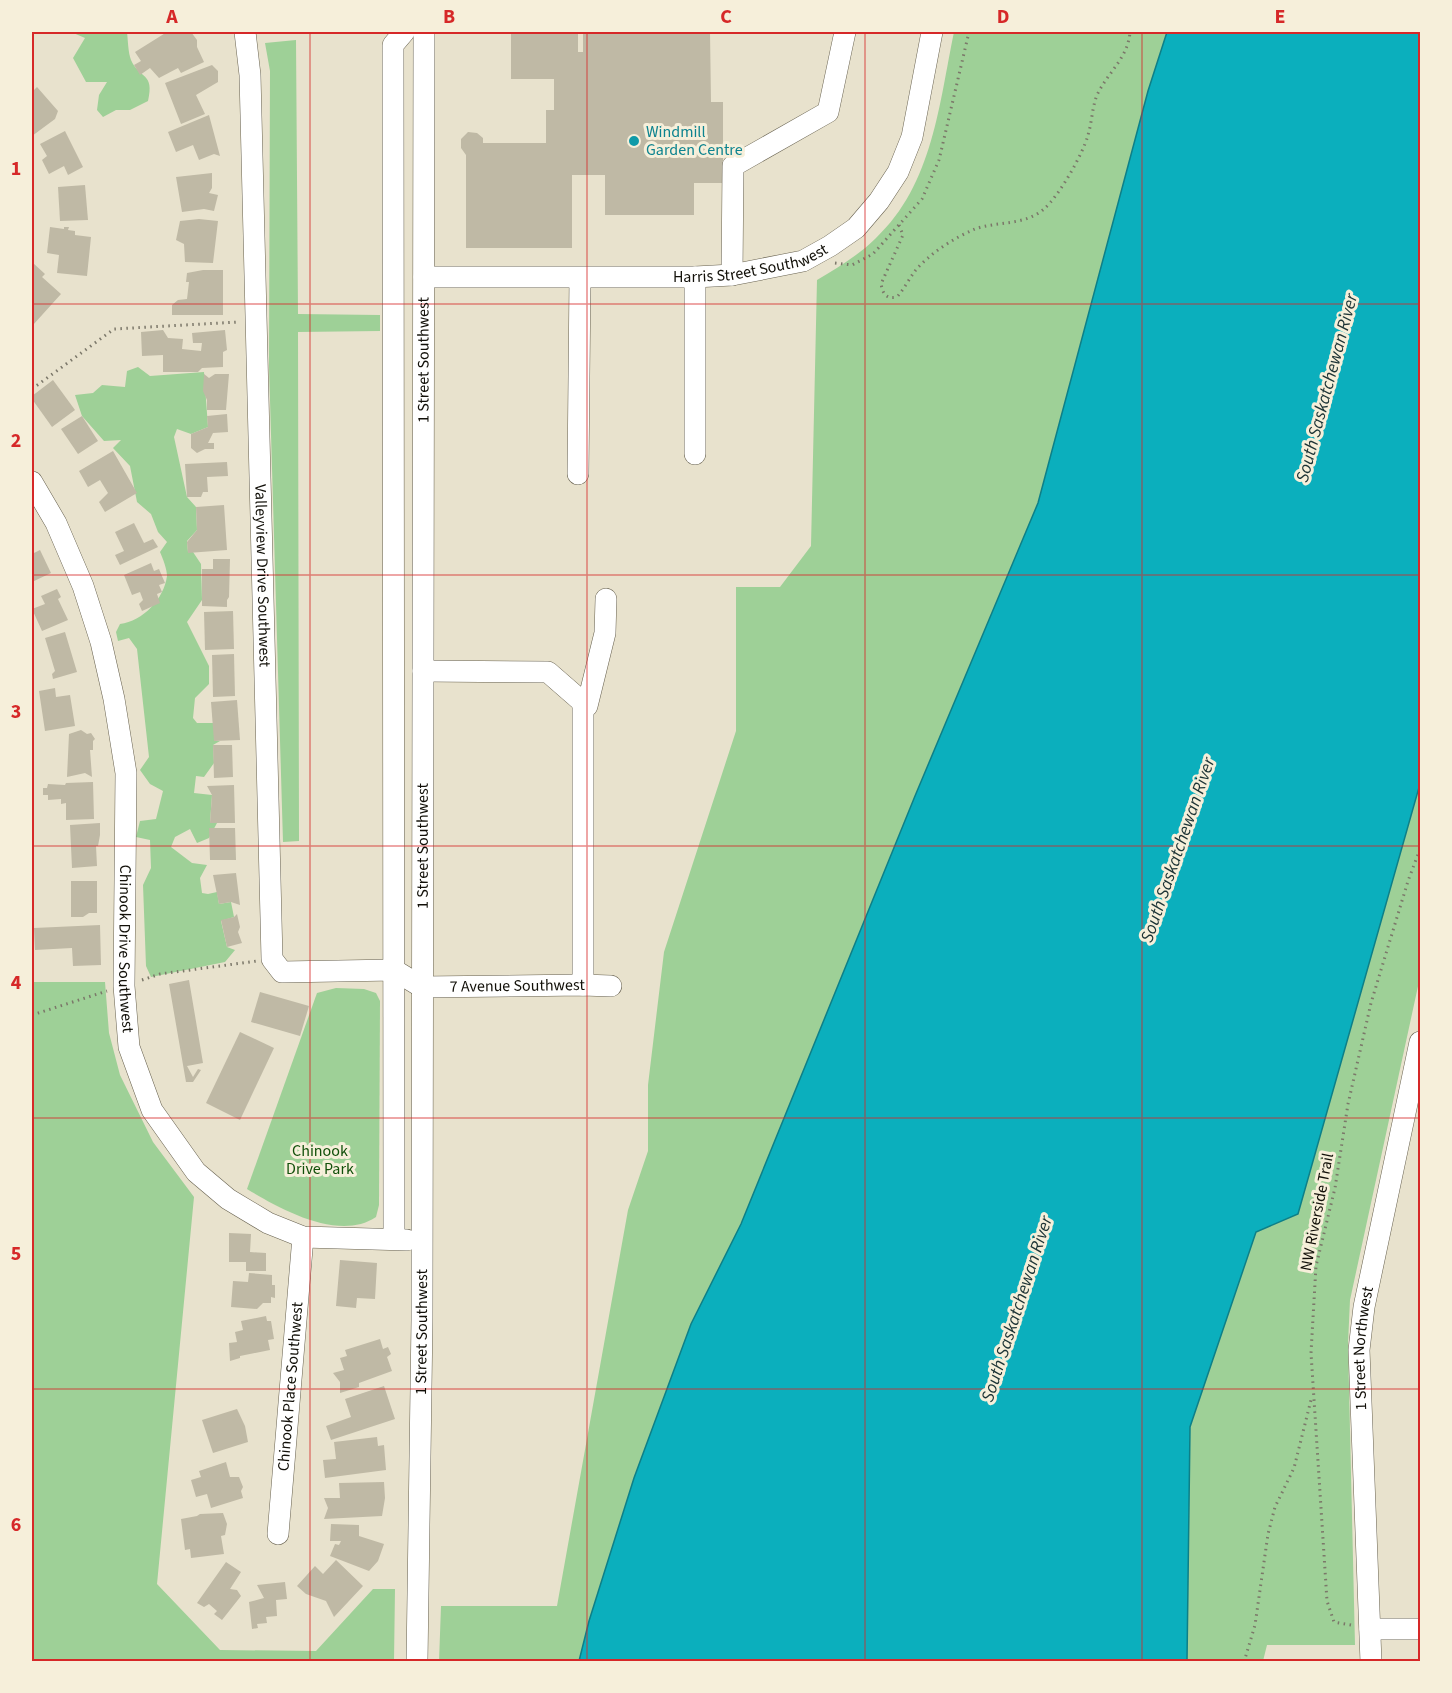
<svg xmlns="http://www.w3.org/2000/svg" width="1452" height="1693" font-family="'Source Sans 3',sans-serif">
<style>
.green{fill:#9ed097}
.water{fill:#0bafbd;stroke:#0d7f87;stroke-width:1.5}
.building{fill:#bfb9a5}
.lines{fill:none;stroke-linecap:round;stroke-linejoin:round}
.minor-casing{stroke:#67614f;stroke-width:22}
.path{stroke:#7b7769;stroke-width:3;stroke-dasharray:1.5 4.5;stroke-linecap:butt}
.minor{stroke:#fff;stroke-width:21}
.grid{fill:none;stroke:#d62828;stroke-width:1.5;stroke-opacity:0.55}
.culture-dot{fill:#0f9aa8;stroke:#f6efda;stroke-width:2}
.labels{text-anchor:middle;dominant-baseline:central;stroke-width:6;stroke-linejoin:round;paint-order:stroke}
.culture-label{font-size:16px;fill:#0d838f;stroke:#f6efda;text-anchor:start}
.street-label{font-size:16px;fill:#110f08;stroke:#f6efda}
.park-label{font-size:16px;fill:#11500a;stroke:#f6efda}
.water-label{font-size:18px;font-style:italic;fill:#1b3234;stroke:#f6efda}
.neatline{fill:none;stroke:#d62828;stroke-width:2}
.grid-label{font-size:20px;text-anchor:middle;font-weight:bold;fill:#d62828}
</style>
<rect width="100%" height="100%" fill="#e8e2cd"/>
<g class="green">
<path d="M71 32H127C128 40 128 52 131 60 139 79 155 72 148 101L130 110H116L103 117 97 110 99 95 107 82H86L73 58 85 38Z"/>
<path d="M954 32H1168L1148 91 1038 503 915 796 741 1224 691 1324 634 1478 589 1621 579 1661 439 1662 441 1606H557L628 1210 648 1151V1085L664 952 736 731V587H780L811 546 817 280C837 268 859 255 876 238 933 184 939 104 954 32Z"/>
<path d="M296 40 298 314 380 315V331L298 332 299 841 283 842 269 366 270 71 265 43Z"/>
<path d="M138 367 150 376 204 372 208 427 191 434 177 429 174 437 187 497 196 507 197 530 187 541 188 552H193L201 564 202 600 187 622 209 666V684L195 698 193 718 197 723H214V741H220L213 745 214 763 204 777 196 776 194 793 212 795 210 823H217L209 838 197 843 190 829 175 837 171 847 192 863 207 865 200 878 202 893 208 894 217 892 219 904 231 902 234 917 221 921 227 947 235 950 225 962 151 977 146 966 143 885 151 868 150 840 136 837 140 821 156 819 163 791 150 784 140 770 149 757 137 649 129 638 118 641 116 632 120 624C143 621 164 599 167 576 167 569 163 559 160 552L167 542 158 532 151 514 137 502 130 466 113 448 121 440 104 441 82 416 75 395 93 393 102 385 125 387 127 371Z"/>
<path d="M1420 784V977L1350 1300 1348 1344 1355 1645H1267L1263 1661 1187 1662 1190 1427 1256 1232 1298 1214Z"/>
<path d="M32 982H105L109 1033 120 1075 153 1142 194 1197 157 1584 220 1650 316 1651 373 1589H395L394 1661H32Z"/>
<path d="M336 988 364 989 376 993 380 1001 379 1205 376 1217C339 1242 280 1209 247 1189L317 993Z"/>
</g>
<path class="water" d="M1167 32H1420V784L1298 1214 1256 1232 1190 1427 1187 1661H579L589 1621 634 1478 691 1324 741 1224 915 796 1038 503 1148 91Z"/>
<g class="building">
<path d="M167 32H191L197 40V47L204 62 181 73 178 68 159 78 150 68 140 75 134 65 141 61 135 52Z"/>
<path d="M511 32H578V52H583V32H710L711 102H723V183H694V215H605V175H572V248H466V155L461 148V139L468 132 477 133 483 138V143H546V110H554V79H511Z"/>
<path d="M212 65 218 71V82L196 95 205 114 181 124 165 83Z"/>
<path d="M37 87 58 111 55 119 32 136V92Z"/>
<path d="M209 115 220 156 214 154 199 160 193 145 176 152 168 132Z"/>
<path d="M65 131 83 167 68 175 64 166 49 174 42 160 47 156 40 144Z"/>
<path d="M212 173V188L209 193 218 195 214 211 204 209 182 212 176 177Z"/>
<path d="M85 185 88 220 60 221 58 187Z"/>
<path d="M199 219 218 221 213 263 185 262 184 244 176 240 180 221Z"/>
<path d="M50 227 64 229V227H69L68 230 75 231V235L91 237 87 276 57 273 59 255 47 253Z"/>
<path d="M33 263 45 274 42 277 61 294 33 325 32 324V265Z"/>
<path d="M203 270H223V315H172V305L178 300 187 299 189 282H186L187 273Z"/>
<path d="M163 330 168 338 183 339 182 349 201 351 202 343H193L192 333 225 330 227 350 223 352V367L202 368 198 372H163V355L142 356 141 332Z"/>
<path d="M204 374 209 378 215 374H229L226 410H207V400L203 391Z"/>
<path d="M53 380 75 410 52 427 32 399V396Z"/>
<path d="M227 414 228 432 213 433 208 443H214V449H205L197 453 191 448V434L208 427 207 416Z"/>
<path d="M82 416 98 441 78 454 61 429Z"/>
<path d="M113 451 137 493 105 512 99 502 108 493 100 480 88 487 79 471Z"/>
<path d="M227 462 228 476 207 477 208 492H203L201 497H187L185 464Z"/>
<path d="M224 505 227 550 188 553 187 542 197 530 196 507Z"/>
<path d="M134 523 144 543 153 539 158 547 120 565 115 555 124 551 115 532Z"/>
<path d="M40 550 51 573 32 582V554Z"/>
<path d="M213 559H230L229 597 227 600V607L202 606V569H213Z"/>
<path d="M151 563 154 571 159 569 165 583 159 585 162 592 157 594 160 603 142 611 139 604 143 600 140 592 132 595 124 575Z"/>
<path d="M57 589 61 597 58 599 68 620 42 631 32 609 45 604 41 596Z"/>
<path d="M233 611 234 649 205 650 204 612Z"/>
<path d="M65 632 77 672 53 679 52 674 55 671 45 638Z"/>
<path d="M234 654 235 696 213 697 212 655Z"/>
<path d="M55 688 56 697 70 695 75 726 45 731 39 691Z"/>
<path d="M237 700 240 740 214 741 211 702Z"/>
<path d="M81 730 87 734 91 733 95 739 93 741V750H90L92 777 85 773 67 777 69 734Z"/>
<path d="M213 745H232L233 777 214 778Z"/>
<path d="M93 782 94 819 66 820V803L61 804V799L48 800V795H43V788H47L48 784 65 785 66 783Z"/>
<path d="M234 785 235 823H210L212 795 207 786Z"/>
<path d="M100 823V835L98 846H96L97 866 72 868 70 825Z"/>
<path d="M209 828H235L236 860H210Z"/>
<path d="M236 873 240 905 231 902 219 904 213 875Z"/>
<path d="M71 881H97V913H89L83 917H71Z"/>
<path d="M237 914 240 927 238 932 242 943 227 947 221 920 234 917Z"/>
<path d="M100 925 101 965 73 966 72 948 35 950 34 928Z"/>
<path d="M189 980 203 1063 187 1066 193 1077 198 1069 201 1070 193 1082H186L169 984Z"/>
<path d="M260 992 309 1006 300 1036 251 1022Z"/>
<path d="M240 1032 274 1048 240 1120 206 1103Z"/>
<path d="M229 1233 251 1234 250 1252 266 1253V1271H246V1262H229Z"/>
<path d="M340 1260 377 1263 375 1299 357 1298 356 1308 336 1306Z"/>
<path d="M249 1273 272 1275V1285H275V1298L271 1297V1303H263L257 1309 231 1307 233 1281 248 1282Z"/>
<path d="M266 1316 267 1321H271L274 1339 268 1340 270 1350 240 1356V1358L230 1361 229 1343 237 1342 235 1332 243 1330 241 1321Z"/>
<path d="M380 1339 383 1349 388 1347 391 1354 387 1357 392 1371 359 1383V1387L340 1393V1382L333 1373 344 1370 340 1358 347 1356 345 1350Z"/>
<path d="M384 1386 395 1419 331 1440 326 1426 351 1417 345 1399Z"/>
<path d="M237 1409 245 1426 248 1442 213 1453 202 1420Z"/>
<path d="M377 1437 378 1446 384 1445 386 1470 325 1478 323 1460 336 1459 334 1442Z"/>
<path d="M226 1462 230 1477H239L243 1487 241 1491 243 1498 211 1508 207 1494 196 1497 191 1480 201 1477 199 1471Z"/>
<path d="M384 1482 385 1498 382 1516 324 1519 328 1508 324 1498H340L339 1483Z"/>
<path d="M223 1513 227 1524 225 1535 221 1536 224 1554 191 1558 190 1549 185 1550 181 1519 197 1516 200 1514Z"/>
<path d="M331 1524 359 1525V1536L384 1544 378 1561 369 1571 330 1556 335 1544 339 1545 341 1541H330Z"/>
<path d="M336 1560 363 1586 334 1617 326 1601 306 1594 297 1586 315 1566 323 1574Z"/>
<path d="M226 1562 241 1572 230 1589 237 1590 241 1596 222 1620 214 1614 217 1611 209 1604 204 1607 197 1603Z"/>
<path d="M285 1582 287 1599 276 1600 277 1616 266 1617 267 1623 257 1624 258 1628 252 1629 249 1602 264 1598 257 1585Z"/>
</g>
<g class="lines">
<g class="minor-casing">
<g id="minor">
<path id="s1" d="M245 32 250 75 272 959 282 972 394 970 422 987 583 985 611 986"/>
<path d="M732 275 733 166 828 112 845 32"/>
<path id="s2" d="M424 277H695L732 275 803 261 830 246 856 228 879 201 898 172 912 137 932 32"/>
<path d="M695 277V454"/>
<path d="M578 474 580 278"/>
<path id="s3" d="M32 482 56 523 83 586 101 642 114 699 126 773 124 986 129 1047 152 1110 196 1172 228 1199 268 1223 303 1237 407 1240"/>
<path d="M423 671 548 672 587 706 605 633 606 599"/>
<path d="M583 702V985"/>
<path d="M394 1239 393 45 404 32"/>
<path id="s4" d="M278 1534 303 1237"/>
<path d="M1370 1629H1420"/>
<path id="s5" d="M417 1662 422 1320 424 32"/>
<path id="s6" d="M1371 1662 1359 1350 1364 1307 1420 1042"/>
</g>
</g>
<g class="path">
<path d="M899 225 903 235 881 284C883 294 886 299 897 297 904 289 909 279 915 271 930 253 954 238 975 229 997 221 1024 226 1044 209 1059 196 1083 154 1088 135 1092 122 1092 108 1097 95 1108 72 1128 58 1130 32"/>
<path d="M835 263 852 265 873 254 922 199 939 160 969 32"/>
<path d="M32 389 114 329 238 322"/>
<path d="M142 980 160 974 257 961"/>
<path d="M32 1015 107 991"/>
<path d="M1351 1625 1334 1622 1327 1601 1311 1353 1316 1266 1335 1188 1348 1104 1371 1003 1408 881 1420 849"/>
<path d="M1244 1662 1255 1625 1268 1534 1275 1507 1294 1468 1311 1400"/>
</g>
<use href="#minor" class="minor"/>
</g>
<path class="grid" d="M310 32V1662M587 32V1662M865 32V1662M1142 32V1662M32 304H1420M32 575H1420M32 846H1420M32 1118H1420M32 1389H1420"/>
<circle class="culture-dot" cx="634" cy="141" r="6"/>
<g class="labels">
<g class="culture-label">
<text x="646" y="132">Windmill<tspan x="646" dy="18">Garden Centre</tspan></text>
</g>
<g class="street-label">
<text stroke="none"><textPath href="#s2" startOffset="328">Harris Street Southwest</textPath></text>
<text stroke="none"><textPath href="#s5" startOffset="1302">1 Street Southwest</textPath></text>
<text stroke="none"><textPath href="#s1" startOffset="544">Valleyview Drive Southwest</textPath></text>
<text stroke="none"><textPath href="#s5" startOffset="816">1 Street Southwest</textPath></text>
<text stroke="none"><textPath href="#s3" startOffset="484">Chinook Drive Southwest</textPath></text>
<text stroke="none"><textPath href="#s1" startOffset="1184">7 Avenue Southwest</textPath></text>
<text transform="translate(1317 1212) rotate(-79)">NW Riverside Trail</text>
<text stroke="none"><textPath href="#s5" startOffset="330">1 Street Southwest</textPath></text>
<text stroke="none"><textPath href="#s6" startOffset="314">1 Street Northwest</textPath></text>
<text stroke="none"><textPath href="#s4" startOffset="148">Chinook Place Southwest</textPath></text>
</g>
<g class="park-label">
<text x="320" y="1151">Chinook<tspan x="320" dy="18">Drive Park</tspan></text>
</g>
<g class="water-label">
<text transform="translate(1327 388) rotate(-75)">South Saskatchewan River</text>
<text transform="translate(1178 850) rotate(-71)">South Saskatchewan River</text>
<text transform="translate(1017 1309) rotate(-72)">South Saskatchewan River</text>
</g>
</g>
<rect width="1452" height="1693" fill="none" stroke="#f6efda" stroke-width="66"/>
<rect x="33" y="33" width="1386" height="1627" class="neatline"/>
<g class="grid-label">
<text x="172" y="23">A</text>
<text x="449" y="23">B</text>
<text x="726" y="23">C</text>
<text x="1003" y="23">D</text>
<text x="1280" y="23">E</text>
<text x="16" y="175">1</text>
<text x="16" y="447">2</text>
<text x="16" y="718">3</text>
<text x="16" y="989">4</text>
<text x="16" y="1260">5</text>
<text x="16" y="1531">6</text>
</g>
</svg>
